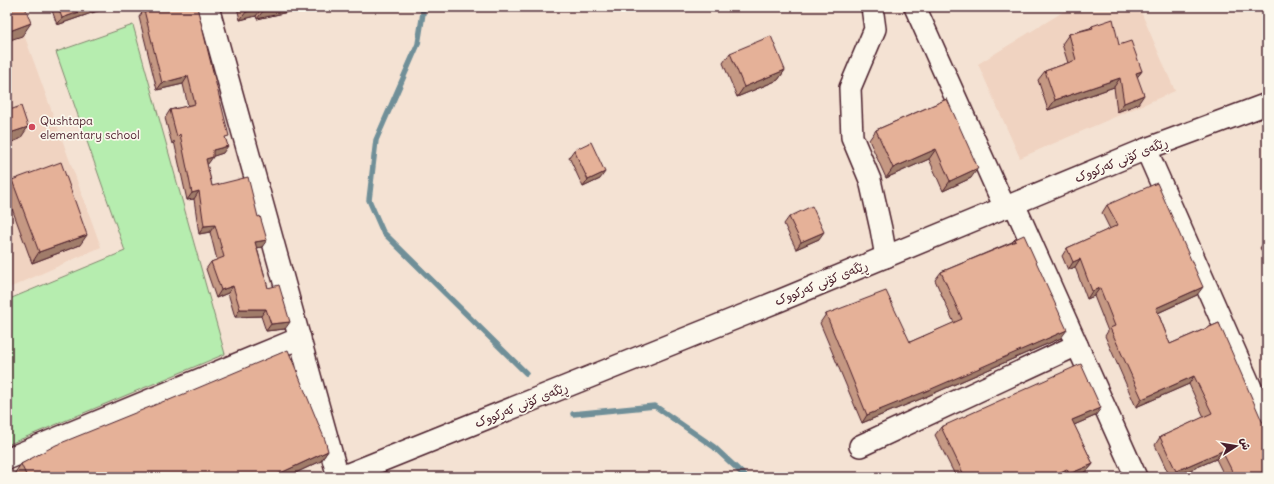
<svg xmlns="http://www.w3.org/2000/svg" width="1274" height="484" font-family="Delius,'Playpen Sans Arabic',sans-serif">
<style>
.built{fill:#f0d3c1}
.green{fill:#b6edaf;stroke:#80866d}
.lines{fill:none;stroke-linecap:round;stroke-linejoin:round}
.stream{stroke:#6f8f98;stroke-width:5.5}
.minor-casing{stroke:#4a1f2b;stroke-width:24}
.minor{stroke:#fbf7ec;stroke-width:21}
.wall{fill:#c59883;stroke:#4a1f2b}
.shaded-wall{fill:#a07c6a;stroke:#4a1f2b}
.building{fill:#e5b198;stroke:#4a1f2b}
.poi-dot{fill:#d1495b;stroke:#fbf7ec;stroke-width:1.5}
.labels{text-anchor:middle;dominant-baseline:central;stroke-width:3.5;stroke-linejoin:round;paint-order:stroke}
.poi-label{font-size:12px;fill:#4a1f2b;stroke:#fbf7ec;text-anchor:start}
.street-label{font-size:12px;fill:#4a1f2b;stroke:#fbf7ec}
</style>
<rect width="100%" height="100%" fill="#f4e2d3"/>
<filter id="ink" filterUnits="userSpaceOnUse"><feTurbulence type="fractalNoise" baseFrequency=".025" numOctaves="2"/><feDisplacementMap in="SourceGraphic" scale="8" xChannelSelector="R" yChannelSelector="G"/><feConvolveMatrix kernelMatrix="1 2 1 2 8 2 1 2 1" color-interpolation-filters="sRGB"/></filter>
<g filter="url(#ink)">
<g class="built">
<path d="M7 7H14L101 247 7 289Z"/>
<path d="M1071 7H1139L1175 91 1020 158 978 64Z"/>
</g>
<path class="green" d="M133 25 225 354 7 445V359H9L7 352V300L125 251 56 52Z"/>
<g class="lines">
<g class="stream">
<path d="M422 7 423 13 418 44 376 140 369 200 383 232 526 373"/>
<path d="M573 414 655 406 714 447 746 477"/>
</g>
<g class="minor-casing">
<g id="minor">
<path d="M208 7 338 477"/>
<path d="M872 7 875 29 850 88 852 137 870 180 881 229 886 257"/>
<path d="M915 7 1005 208"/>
<path d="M1146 149 1267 424"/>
<path d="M1014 204 1136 477"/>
<path d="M860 446 1077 345"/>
<path d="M7 459 300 338"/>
<path d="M341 477 781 300 1146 149 1267 104"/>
</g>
</g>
<use href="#minor" class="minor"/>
</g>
<g class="wall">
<path d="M51 7H102L100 10 57 25Z"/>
<path d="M155 7 226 140 223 153 213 156 207 164 212 186 262 247 257 248 268 288 285 329 266 331 261 316 235 317 228 293 216 298 206 269 211 262 217 260 210 232 199 234 194 199 187 200 174 141 172 144 165 118 170 110 188 106 183 84 157 90 139 17 144 10Z"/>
<path d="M237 7H304L289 11 288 12 257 19 256 16 240 20Z"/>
<path d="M1092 26 1119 45 1142 71 1137 77 1138 104 1117 112 1114 87 1048 110 1038 80 1045 71 1068 63 1062 44 1069 34 1090 28Z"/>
<path d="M730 53 785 70 778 80 737 97 723 63Z"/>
<path d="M947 99 971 178 943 191 929 159 886 178 869 140 876 130Z"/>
<path d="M574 150 600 179 583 187 569 157Z"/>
<path d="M12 180 80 245 32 263 7 195V187Z"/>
<path d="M1107 205 1197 295 1158 313 1170 344 1219 323 1267 477H1225L1216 459 1174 477H1170L1155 445 1160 437 1204 417 1189 384 1136 407 1105 336 1108 331 1094 296 1087 299 1075 267 1068 270 1062 256 1067 248 1110 229 1102 213Z"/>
<path d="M789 217 819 239 796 249 784 224Z"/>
<path d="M1015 239 1061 338 923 398 862 423 820 323 826 314 910 342 954 323 935 280 941 272 1012 242Z"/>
<path d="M1267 239V259L1260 248 1265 241Z"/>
<path d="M167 401 328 451 321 461 287 477H15L14 474 21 464Z"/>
<path d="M1095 416 1074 425 1093 464 1087 471 1075 477H956L935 435 941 427Z"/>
</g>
<g class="shaded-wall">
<path d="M93 7H102L100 10 57 25 62 18Z"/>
<path d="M280 7H304L289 11 288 12 257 19 263 11Z"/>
<path d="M262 8 256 16 240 20 246 12Z"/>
<path d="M31 23 22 36 7 41V32Z"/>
<path d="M785 70 778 80 737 97 744 87Z"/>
<path d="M1142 71 1135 80 1136 73Z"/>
<path d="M188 76 183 84 157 90 162 83Z"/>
<path d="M1120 78 1114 87 1048 110 1055 100Z"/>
<path d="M1144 95 1138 104 1117 112 1124 103Z"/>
<path d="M28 127 20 139 7 144V134Z"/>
<path d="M228 146 223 153 208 158 213 150Z"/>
<path d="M936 149 929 159 886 178 893 168Z"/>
<path d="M213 157 208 164 201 166 206 159Z"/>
<path d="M978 168 971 178 943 191 950 181Z"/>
<path d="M605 172 600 179 583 187 588 180Z"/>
<path d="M199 191 194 199 187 200 192 193Z"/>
<path d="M215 225 210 232 199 234 204 226Z"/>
<path d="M824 232 819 239 796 249 801 242Z"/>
<path d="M87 235 80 245 32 263 39 252Z"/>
<path d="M267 240 262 247 250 249 255 242Z"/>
<path d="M1080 259 1075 267 1068 270 1073 262Z"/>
<path d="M233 286 228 293 216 298 221 290Z"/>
<path d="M1203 287 1197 295 1151 316 1156 308Z"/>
<path d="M1100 288 1094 296 1087 299 1092 291Z"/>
<path d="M240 309H266L261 316 235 317Z"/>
<path d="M290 322 285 329 266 331 271 324Z"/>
<path d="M1067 330 1061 338 923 398 862 423 867 415Z"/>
<path d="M1194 376 1189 384 1136 407 1142 399Z"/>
<path d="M1101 408 1095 416 1067 428 1072 420Z"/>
<path d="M328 451 321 461 287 477H272Z"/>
<path d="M1222 451 1216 459 1174 477H1172L1176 471Z"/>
<path d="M1093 464 1087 471 1075 477H1068L1069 474Z"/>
<path d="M1067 469 1061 477H1049Z"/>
</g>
<g class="building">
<path d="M7 7H25L31 23 7 32Z"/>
<path d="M58 7H93L62 18Z"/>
<path d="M155 7H197L229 136 225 137 228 146 213 150V157L206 159 212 186 248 177 258 217 260 216 267 240 255 242 268 288 279 285 290 322 271 324 266 309H240L233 286 221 290 211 262 224 257 215 225 204 226 199 191 192 193 180 134 177 137 170 110 195 104 188 76 162 83 144 10Z"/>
<path d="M245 7H280L263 11 262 8 246 12Z"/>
<path d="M1113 19 1119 45 1131 41 1142 71 1136 73 1144 95 1124 103 1120 78 1055 100 1045 71 1076 60 1069 34 1093 28 1092 26Z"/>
<path d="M771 36 785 70 744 87 730 53Z"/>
<path d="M947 99 978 168 950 181 936 149 893 168 876 130Z"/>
<path d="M21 106 28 127 7 134V111Z"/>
<path d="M591 142 605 172 588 180 574 150Z"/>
<path d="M61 162 87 235 39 252 12 180Z"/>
<path d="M1157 183 1203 287 1156 308 1170 344 1219 323 1262 421 1266 426H1267V477H1235L1222 451 1176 471 1160 437 1212 413 1194 376 1142 399 1110 328 1115 326 1100 288 1092 291 1080 259 1073 262 1067 248 1118 225 1107 205Z"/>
<path d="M812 206 824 232 801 242 789 217Z"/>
<path d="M1024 235 1067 330 929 390 867 415 826 314 886 291 910 342 962 319 941 272 1016 241 1015 239Z"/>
<path d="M288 350 325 440 328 451 272 477H27L21 464 56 445 167 400V401Z"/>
<path d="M1081 364 1101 408 1072 420 1093 464 1069 474 1067 469 1049 477H965L941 427Z"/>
</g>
</g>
<circle class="poi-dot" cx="32" cy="127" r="4"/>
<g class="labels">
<g class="poi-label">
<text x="40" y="120">Qushtapa<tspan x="40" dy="14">elementary school</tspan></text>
</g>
<g class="street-label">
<text transform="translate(1121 160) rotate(-22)">ڕێگەی کۆنی کەرکووک</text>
<text transform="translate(821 283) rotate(-22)">ڕێگەی کۆنی کەرکووک</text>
<text transform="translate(521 405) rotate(-22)">ڕێگەی کۆنی کەرکووک</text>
</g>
</g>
<rect width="1274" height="484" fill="none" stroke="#fbf7ec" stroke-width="24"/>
<rect x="12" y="12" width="1250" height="460" fill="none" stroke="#4a1f2b" stroke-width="1.5" filter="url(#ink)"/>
<g transform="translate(1236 446) rotate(78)" stroke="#fbf7ec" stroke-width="3" paint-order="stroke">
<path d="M0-3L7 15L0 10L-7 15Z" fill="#4a1f2b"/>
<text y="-6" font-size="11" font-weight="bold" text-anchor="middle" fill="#4a1f2b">ش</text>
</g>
</svg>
